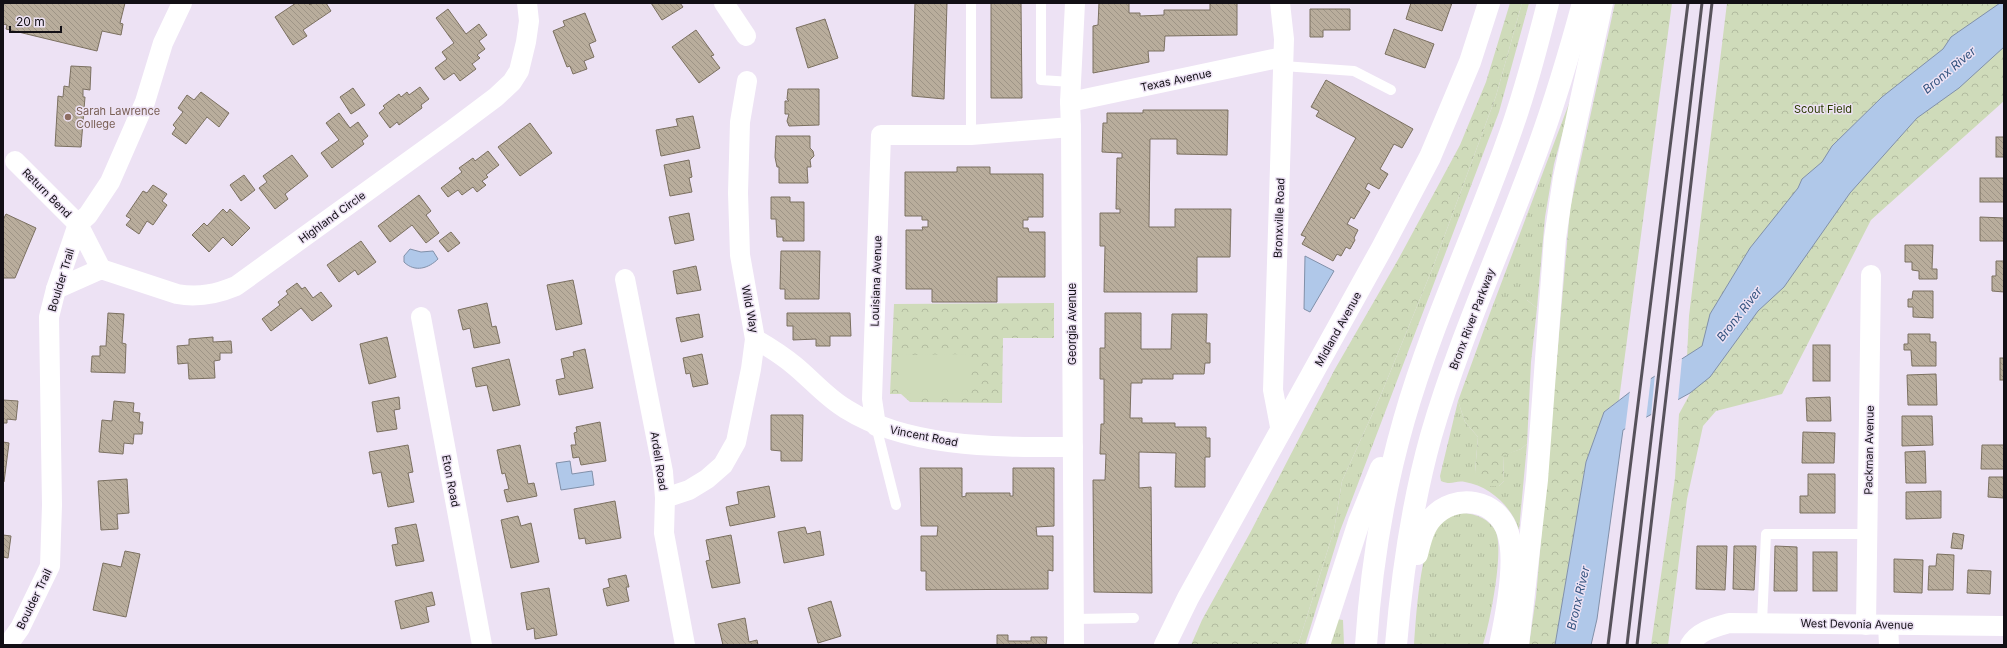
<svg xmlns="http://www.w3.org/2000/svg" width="2007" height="648" font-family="Inter,sans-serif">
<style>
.grass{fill:url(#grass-tufts)}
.forest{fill:url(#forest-crowns)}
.pitch{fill:#cfdbba}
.water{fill:#b0c8e9;stroke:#8190a9}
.pier{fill:#ede2f4}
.building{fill:url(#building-back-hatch);stroke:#7b7060}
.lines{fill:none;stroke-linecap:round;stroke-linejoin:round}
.lane{stroke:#fff;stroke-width:10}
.street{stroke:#fff;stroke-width:20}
.secondary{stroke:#fff;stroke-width:22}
.highway{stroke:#fff;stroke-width:22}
.rail{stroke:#57525b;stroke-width:3}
.education-dot{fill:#8d6e63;stroke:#ede2f4;stroke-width:1.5}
.labels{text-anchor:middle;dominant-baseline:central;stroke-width:3;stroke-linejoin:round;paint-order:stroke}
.street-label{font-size:11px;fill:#120f15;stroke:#ede2f4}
.park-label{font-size:11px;fill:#2b3b00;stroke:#ede2f4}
.education-label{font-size:11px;fill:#785e54;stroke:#ede2f4;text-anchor:start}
.water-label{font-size:12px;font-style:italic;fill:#32527e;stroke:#ede2f4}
</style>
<defs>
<pattern id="grass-tufts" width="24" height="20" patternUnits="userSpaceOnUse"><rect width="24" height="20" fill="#cfdbba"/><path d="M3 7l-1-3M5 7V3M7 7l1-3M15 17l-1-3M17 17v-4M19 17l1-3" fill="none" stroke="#b1bb9f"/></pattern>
<pattern id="forest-crowns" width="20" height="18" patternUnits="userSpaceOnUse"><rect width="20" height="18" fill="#cfdbba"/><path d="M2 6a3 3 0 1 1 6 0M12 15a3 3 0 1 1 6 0" fill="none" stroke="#b1bb9f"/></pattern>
<pattern id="building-back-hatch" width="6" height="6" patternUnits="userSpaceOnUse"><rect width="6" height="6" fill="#b9ad9c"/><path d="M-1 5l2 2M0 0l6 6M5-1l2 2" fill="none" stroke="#9e9486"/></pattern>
</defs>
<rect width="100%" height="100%" fill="#ede2f4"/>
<g class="grass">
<path d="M1522 3H1529L1499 112 1340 531 1305 645H1298L1334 530 1342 481 1380 397 1433 267 1496 96Z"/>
<path d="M1576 85 1554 164 1545 217 1537 308 1527 300 1490 313Z"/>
<path d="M1458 401 1465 422 1478 437 1475 472 1499 486 1504 481 1503 455 1521 449 1527 444 1519 530C1512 507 1490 486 1465 482 1455 480 1452 486 1441 481L1440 476Z"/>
<path d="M1463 513C1476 514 1490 519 1496 532 1504 552 1490 623 1483 645H1414C1416 617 1420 547 1437 527 1444 518 1453 515 1463 513Z"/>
<path d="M1336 619 1343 620 1344 645H1326Z"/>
</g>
<g class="forest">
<path d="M1510 3H1522L1496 96 1433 267 1380 397 1342 481 1334 530 1298 645H1191L1202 620 1250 533 1335 369 1399 258 1460 145 1486 82Z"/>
<path d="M1615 3H1672L1619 400 1604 412 1586 462 1555 645H1529L1536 597 1570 209Z"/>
<path d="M1727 3H2004V101L1871 220 1782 394 1716 411 1703 426 1687 499 1668 645H1651L1675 478 1679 414 1691 392V354L1687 357 1689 316Z"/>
<path d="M1514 298 1527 300 1537 308 1531 362 1527 444 1521 449 1503 456 1504 481 1499 486H1480L1475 472 1478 437 1465 422 1458 401 1490 313 1502 302Z"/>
<path d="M1054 303V338H1003L1002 403 910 402 901 394H890L894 304Z"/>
</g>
<path class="pitch" d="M971 354V393L901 394V355Z"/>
<g class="water">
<path d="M2000 3H2004V47L1959 88 1917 118 1850 193 1784 287 1758 311 1710 377 1690 393 1623 430 1597 619 1591 645H1555L1586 462 1604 412 1630 392 1702 346 1710 314 1750 248 1798 188 1802 179 1822 162 1832 146 1882 97 1943 49 1951 37Z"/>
<path d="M410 249 421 252 433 251 438 259C429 268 415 273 404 262V256Z"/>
<path d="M1305 256 1334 271 1310 312 1304 309Z"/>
<path d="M570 461 572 474 592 471 594 485 561 490 556 463Z"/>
</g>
<g class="pier">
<path d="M1682 358 1678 401 1651 416 1655 374Z"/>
<path d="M1651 377 1646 419 1625 430 1630 390Z"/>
</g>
<g class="building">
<path d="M3 3H125L120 23 123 24 121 35 102 31 97 51 6 29 7 25 3 24Z"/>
<path d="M296 3H308L310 5 313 3H326L331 11 303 30 307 36 293 45 275 17Z"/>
<path d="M651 3H680L683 7 662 20Z"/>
<path d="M915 3H947L944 99 912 96Z"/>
<path d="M991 3H1021L1022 98H991Z"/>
<path d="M1099 3H1129V13H1140V16L1164 15V10H1210V3H1237V35L1165 36 1164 51H1148L1149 62 1093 73V26L1098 25Z"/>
<path d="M1411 3H1452L1442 31 1406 19Z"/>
<path d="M448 9 466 34 479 24 487 35 479 41 485 49 477 55 480 58 472 64 476 69 460 81 454 73 444 80 435 68 447 59 442 52 454 43 436 18Z"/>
<path d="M1310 9H1350V30H1323V37H1310Z"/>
<path d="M585 13 596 41 589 44 594 57 584 61 587 69 573 74 570 66 567 67 553 31 565 26 563 21Z"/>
<path d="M825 19 838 58 808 68 796 28Z"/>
<path d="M1394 29 1434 44 1425 68 1385 54Z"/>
<path d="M696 30 714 55 711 56 720 68 699 83 672 47Z"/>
<path d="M71 66 91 67 90 90 83 89V97H85L81 147 55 146 58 96 63 97 64 86 69 87Z"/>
<path d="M1326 80 1413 129 1402 148 1394 144 1380 169 1388 174 1379 189 1368 183 1365 189 1370 192 1354 219 1351 217 1347 224 1358 230 1354 238 1355 240 1350 249 1346 247 1341 256 1337 254 1333 261 1302 244 1306 237 1301 235 1356 138 1316 116 1319 111 1311 107Z"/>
<path d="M420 87 429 99 421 105 422 108 399 125 397 122 390 128 379 113 385 108 383 106 399 94 401 97 407 92 409 95Z"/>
<path d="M353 88 365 105 351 114 340 97Z"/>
<path d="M788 89H819V125L789 126 787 121 789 114H785V101H789L787 99Z"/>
<path d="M201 92 229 113 219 127 207 117 186 144 172 134 176 128 173 125 183 112 178 108 187 95 194 100Z"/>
<path d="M1143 110H1228L1227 155 1177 154V139H1150L1149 227H1175V209H1231L1230 257H1197V292H1104L1105 246H1100V213H1120V209H1116L1117 158H1122V153L1102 152 1103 123H1107V113H1143Z"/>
<path d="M339 113 350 128 358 122 368 136 362 141 364 144 332 168 321 153 339 140 326 123Z"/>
<path d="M693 116 700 148 661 156 656 130 678 126 676 119Z"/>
<path d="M530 123 552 153 520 176 498 147Z"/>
<path d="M776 136H810V148L813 151 814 156 810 160 811 167H807L808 183H779V167H777L775 157Z"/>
<rect x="1996" y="137" width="8" height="20"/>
<path d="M488 151 499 165 486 175 488 177 482 181 486 185 477 192 473 187 462 195 458 190 448 197 441 188 462 172 459 168 473 158 475 161Z"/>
<path d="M292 155 308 176 285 194 288 199 275 209 259 188 267 182 263 176Z"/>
<path d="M689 160 692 177 689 178 692 192 670 196 664 165Z"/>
<path d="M957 167H990V174H1043V217H1028V220H1023V228H1028L1029 232H1045V277H997V302H932V289H906V230H923L922 227H928V220H922V216H905V172H957Z"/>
<path d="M244 175 255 190 241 201 230 185Z"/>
<rect x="1980" y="178" width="24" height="24"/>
<path d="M153 185 167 194 162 201 167 205 153 225 147 221 139 234 126 225 131 219 126 216 143 191 147 193Z"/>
<path d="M419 195 431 211 426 215 439 233 426 243 412 225 390 242 378 226Z"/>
<path d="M771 197H790V202H804V241H783V237H777L776 219H771Z"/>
<path d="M223 209 227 213 230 209 250 228 232 246 223 237 209 252 192 235 204 223 207 226Z"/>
<path d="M689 213 694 240 675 244 669 217Z"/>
<path d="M6 214 36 228 15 278H3V220Z"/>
<path d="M1980 217 2004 218V241H1980Z"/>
<path d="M451 232 460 243 448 252 439 241Z"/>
<path d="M361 241 376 262 358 275 355 270 339 282 327 265Z"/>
<path d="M1905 245H1933L1932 269H1937V279H1919V271L1912 270V262H1905Z"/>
<path d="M781 251H820L819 299H785V289H780Z"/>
<path d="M1996 261H2004V292L1992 291V276H1996Z"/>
<path d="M696 266 701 290 677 294 673 271Z"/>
<path d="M573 280 582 324 556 330 547 285Z"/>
<path d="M297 283 302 289 305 287 313 298 321 292 332 306 312 321 301 308 271 331 262 319 280 305 278 302 288 294 286 291Z"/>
<path d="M1913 291H1933V318L1913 317V307H1908V299H1912Z"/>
<path d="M487 303 492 327 496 326 500 343 474 348 470 328 463 330 458 310Z"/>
<path d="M108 313 124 314 122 343 126 344 125 373 91 372 92 356H100V346H106Z"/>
<path d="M787 313H850L851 336H830V346H816V339L793 340V326H787Z"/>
<path d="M1105 313H1141V349H1171L1172 314H1207L1206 343H1210V363H1205L1204 374H1173V379H1142V383H1131L1130 418H1142V423H1175V427H1206V438H1210V457H1205V487H1175L1176 453 1139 452V488L1151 487 1152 593 1094 592 1093 480H1105L1106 454H1100L1101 424H1104V379H1100V348H1105Z"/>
<path d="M699 314 703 337 681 342 676 318Z"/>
<path d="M1908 334H1930V342H1936V366H1912L1911 350H1904V344H1908Z"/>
<path d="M213 337V342L231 341 232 353H220V360L214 361 215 378 189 379 188 363 178 364 177 346 189 345V339Z"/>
<path d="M387 337 396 377 369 384 360 344Z"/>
<rect x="1813" y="345" width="17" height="36"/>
<path d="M585 349 593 388 559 395 556 380 565 378 561 359 574 356 573 352Z"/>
<path d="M702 354 708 384 693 387 690 373 686 374 683 358Z"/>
<rect x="2000" y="358" width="4" height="22"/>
<path d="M509 359 520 405 493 411 487 385 476 387 472 368Z"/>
<path d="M1936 374 1937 405H1908L1907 375Z"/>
<path d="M399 397 400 409 394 410 397 429 377 432 372 402Z"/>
<path d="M1830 397 1831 421H1807L1806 398Z"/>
<path d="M3 400 18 401 16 420 7 419V423H3Z"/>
<path d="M114 401 134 403 133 412 140 413 139 422H143L142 434H134L133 444 124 443 123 454 99 452 102 420 112 421Z"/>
<path d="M771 415H803L802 461H781V451L771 450Z"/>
<path d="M1902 416H1932L1933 445 1902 446Z"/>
<path d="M600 422 606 461 581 465 579 457 573 458 571 445H576L574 433 577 432 576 427Z"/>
<path d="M1803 432 1835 433 1834 463H1802Z"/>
<path d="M3 442 9 443 4 482H3Z"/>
<path d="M408 445 413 472 408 473 414 502 388 507 381 472 373 474 369 452Z"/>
<path d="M520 445 528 484 534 483 537 496 507 502 504 490 509 489 505 473 502 474 497 450Z"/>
<path d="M1982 445H2004V469H1981Z"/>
<path d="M1925 451 1926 483H1906L1905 452Z"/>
<path d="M920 468H962V497L966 496V493H1010V496H1013V468H1054V526L1036 527 1037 536H1053V571L1048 570V589L926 590V571H921V536H937L938 526H921Z"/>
<path d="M1808 474H1835V513H1800V496H1808Z"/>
<path d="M1989 477H2004V498L1988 497Z"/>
<path d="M127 479 129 513 117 514 118 529 101 530 98 481Z"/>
<path d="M769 486 775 517 730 526 726 507 739 504 737 492Z"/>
<path d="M1941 491V518L1906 519V492Z"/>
<path d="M615 501 621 538 586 544 585 538 579 539 574 509Z"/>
<path d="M518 516 521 526 531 523 539 562 511 568 501 520Z"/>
<path d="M416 524 424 561 396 566 392 545 398 544 395 528Z"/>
<path d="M805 527 807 534 820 531 824 555 784 563 778 532Z"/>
<path d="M1953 533 1964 535 1962 549 1951 548Z"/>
<path d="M3 535 11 536 8 558 3 557Z"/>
<path d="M731 535 740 583 712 588 706 561 710 560 706 540Z"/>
<path d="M1697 546H1727L1725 590 1696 589Z"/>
<path d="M1734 546H1756L1754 590 1733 589Z"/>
<path d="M1775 546 1797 547V591H1774Z"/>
<path d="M125 551 140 554 126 617 93 610 103 563 121 567Z"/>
<rect x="1813" y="552" width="24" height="39"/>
<path d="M1937 554 1954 555 1953 590H1928L1929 566H1936Z"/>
<path d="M1894 559 1923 560 1922 593 1894 592Z"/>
<path d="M1968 570 1991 571 1990 594 1967 593Z"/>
<path d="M626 575 629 587H626L629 601 607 606 603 589 610 587 608 579Z"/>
<path d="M549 588 557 635 535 639 534 628 527 630 521 593Z"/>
<path d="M432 592 435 605 426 607 429 622 401 629 395 601Z"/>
<path d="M831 601 841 636 818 643 808 608Z"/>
<path d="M745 618 749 642 757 640 758 645H723L718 624Z"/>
<path d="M997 635H1008V641H1031V637H1047L1046 645H997Z"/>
</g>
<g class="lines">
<g class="lane">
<path d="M971 3V135"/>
<path d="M1041 3V80L1071 82"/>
<path d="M1283 66 1354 71 1391 90"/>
<path d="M876 426 896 505"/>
<path d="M1074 619 1134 618"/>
<path d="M1762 622 1766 534H1868"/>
</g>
<g class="street">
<path d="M724 3 746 36"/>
<path d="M1280 3 1284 39 1273 390 1281 432"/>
<path d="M1070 102 1283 57"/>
<path d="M15 161 78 224 101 269"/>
<path d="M625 279 663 472 665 498 664 533 685 645"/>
<path d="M56 289 101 269 177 294C199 298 217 294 236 286L452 130 496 97 512 82 519 71 526 42 529 21 527 3"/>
<path d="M421 317 482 645"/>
<path d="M755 339C769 347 783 356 795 366 812 380 827 398 846 409 910 449 1000 447 1073 447"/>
<path d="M876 426 872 399 881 135H971L1071 127"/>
<path d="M665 498 689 490 707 479 723 465 736 442 751 369 755 339 740 255 738 193 740 122 747 81"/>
<path d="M1866 625 1871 275"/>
<path d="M1888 625 1889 645"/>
<path d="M8 645 20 628 50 566 52 505 49 317 56 289 78 224 88 215 110 182 145 102 163 43 182 3"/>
<path d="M1074 645 1071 127 1070 102 1075 3"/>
<path d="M1690 645C1698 631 1715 627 1729 623L2004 626"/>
</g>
<path class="secondary" d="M1165 645 1188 598 1382 248 1430 157 1470 62 1489 3"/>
<g class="highway">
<path d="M1417 554C1420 542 1423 528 1432 518 1455 492 1498 499 1508 533 1517 560 1506 617 1500 645"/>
<path d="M1319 645 1359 522 1381 468"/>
<path d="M1366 645C1371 569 1383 493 1404 420 1431 325 1474 235 1507 142 1524 96 1536 50 1548 3"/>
<path d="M1396 645C1402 574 1412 504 1431 436 1460 336 1504 242 1539 145 1556 98 1570 51 1583 3"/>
<path d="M1518 645 1537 480 1555 238 1564 178 1602 3"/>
</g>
<g class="rail">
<path d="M1608 645 1688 3"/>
<path d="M1627 645 1702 3"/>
<path d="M1637 645 1712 3"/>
</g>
</g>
<circle class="education-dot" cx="68" cy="117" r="4"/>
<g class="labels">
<g class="street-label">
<text transform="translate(1176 80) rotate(-12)">Texas Avenue</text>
<text transform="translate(47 193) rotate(45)">Return Bend</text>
<text transform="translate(332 217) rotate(-36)">Highland Circle</text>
<text transform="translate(1279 218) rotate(-88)">Bronxville Road</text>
<text transform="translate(61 280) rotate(-73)">Boulder Trail</text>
<text transform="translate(876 281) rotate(-88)">Louisiana Avenue</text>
<text transform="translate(750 309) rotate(79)">Wild Way</text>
<text transform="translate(1472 319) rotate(-69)">Bronx River Parkway</text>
<text transform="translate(1072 324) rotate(-90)">Georgia Avenue</text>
<text transform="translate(1338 329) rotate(-61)">Midland Avenue</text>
<text transform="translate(924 436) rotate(11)">Vincent Road</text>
<text transform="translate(1869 450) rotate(-89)">Packman Avenue</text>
<text transform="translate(659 461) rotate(81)">Ardell Road</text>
<text transform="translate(451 481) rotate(79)">Eton Road</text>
<text transform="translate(34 599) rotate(-64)">Boulder Trail</text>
<text transform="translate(1857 624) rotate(1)">West Devonia Avenue</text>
</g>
<g class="park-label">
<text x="1823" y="109">Scout Field</text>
</g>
<g class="education-label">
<text x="76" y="111">Sarah Lawrence<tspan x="76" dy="13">College</tspan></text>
</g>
<g class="water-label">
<text transform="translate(1949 70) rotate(-40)">Bronx River</text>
<text transform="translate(1739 314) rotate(-52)">Bronx River</text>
<text transform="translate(1578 598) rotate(-77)">Bronx River</text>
</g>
</g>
<rect width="2007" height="648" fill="none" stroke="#120f15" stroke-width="8"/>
<path d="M10 26v6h51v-6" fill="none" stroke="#120f15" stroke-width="2"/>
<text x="16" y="26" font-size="12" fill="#120f15" stroke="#ede2f4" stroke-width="3" paint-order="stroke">20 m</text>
</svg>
